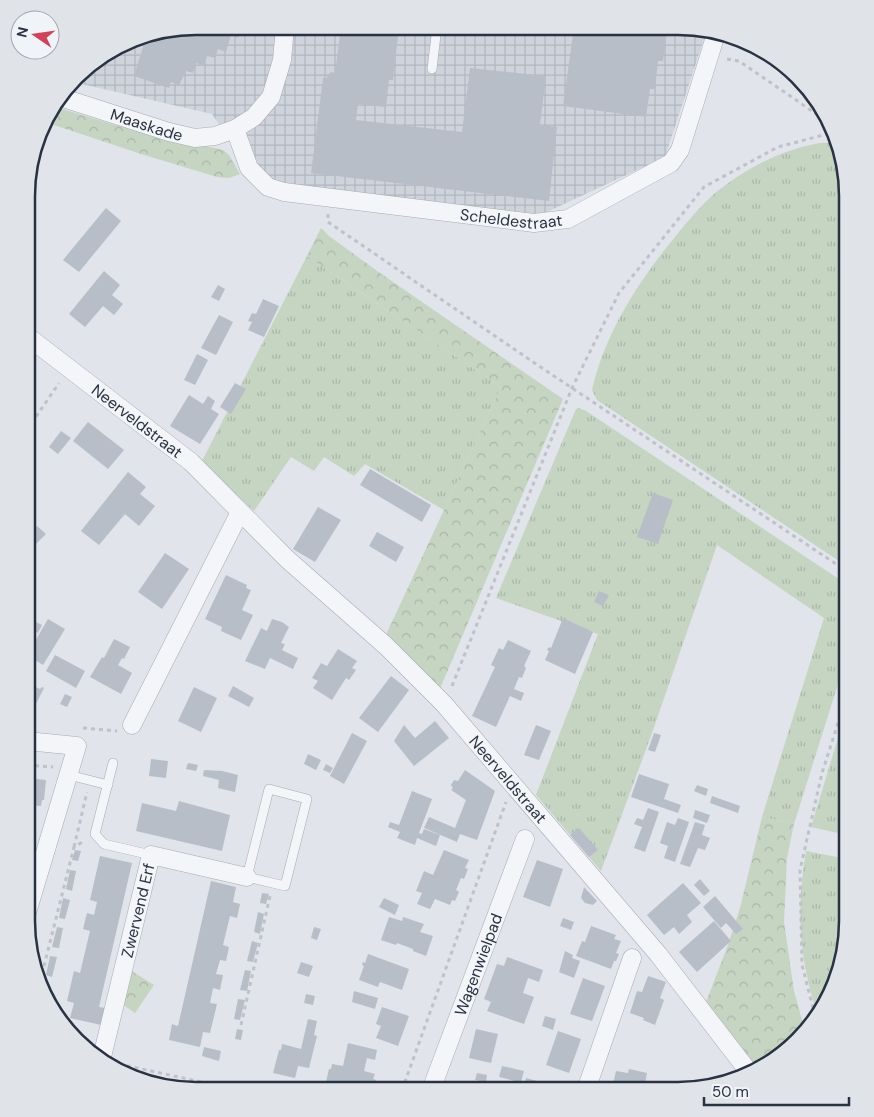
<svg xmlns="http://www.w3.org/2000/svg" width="874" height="1117" font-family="'DM Sans',sans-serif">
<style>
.industrial{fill:url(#industrial-grid)}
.grass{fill:url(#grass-tufts)}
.forest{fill:url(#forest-crowns)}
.building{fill:#b8bec7}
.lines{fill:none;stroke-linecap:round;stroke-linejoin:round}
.service-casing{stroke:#a6abb4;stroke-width:10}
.minor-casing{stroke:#a6abb4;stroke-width:19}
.path{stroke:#bfc2c9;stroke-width:3;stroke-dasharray:4 4;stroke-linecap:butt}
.service{stroke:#f4f5f8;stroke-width:9}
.minor{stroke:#f4f5f8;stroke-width:18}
.labels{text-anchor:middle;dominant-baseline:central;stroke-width:4;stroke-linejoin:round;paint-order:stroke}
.street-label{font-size:16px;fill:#283242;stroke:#f0f3f7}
.rim{fill:none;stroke:#283242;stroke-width:2.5}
</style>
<defs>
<pattern id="industrial-grid" width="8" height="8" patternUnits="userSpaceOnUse" patternTransform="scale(1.25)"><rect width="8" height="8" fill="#cfd3dc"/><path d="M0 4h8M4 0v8" fill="none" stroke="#b2b6be"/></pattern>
<pattern id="grass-tufts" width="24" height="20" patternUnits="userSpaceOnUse" patternTransform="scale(1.25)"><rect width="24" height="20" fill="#c6d4c2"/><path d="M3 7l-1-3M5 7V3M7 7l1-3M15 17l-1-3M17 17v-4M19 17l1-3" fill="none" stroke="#aab6a8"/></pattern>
<pattern id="forest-crowns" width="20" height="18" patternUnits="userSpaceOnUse" patternTransform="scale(1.25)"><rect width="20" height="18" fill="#c6d4c2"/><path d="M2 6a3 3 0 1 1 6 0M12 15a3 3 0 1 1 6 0" fill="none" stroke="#aab6a8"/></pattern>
</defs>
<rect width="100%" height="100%" fill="#e1e4ea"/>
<path class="industrial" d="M196 26 701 28 707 30 665 157 517 226 262 187 212 114 73 82 84 68 141 35Z"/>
<g class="grass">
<path d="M820 143H834L848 196V567L597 400 592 390C606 330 640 279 679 232 693 215 708 197 727 184 754 164 786 149 820 143Z"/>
<path d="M307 256 501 387 444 510 365 464 354 476 324 457 314 471 291 457 254 511 201 463Z"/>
<path d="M579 408 586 411 848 585V652L794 824 762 817 824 618 717 545 651 736 601 871 536 795 598 634 496 598 576 409Z"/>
<path d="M848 705 847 835 811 827Z"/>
<path d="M806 851 847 859V932L825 1006 817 1014C799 956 796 911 806 851Z"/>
</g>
<g class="forest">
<path d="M53 106 115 125 223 150 229 155 240 174 229 178 217 177 141 154 45 122 49 111Z"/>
<path d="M321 228 329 236 380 273 563 399 439 691 385 637 501 387 307 256Z"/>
<path d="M762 817 794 824 787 858 784 922 794 991 804 1027 763 1068 758 1070 706 1002 728 945 740 908Z"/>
<path d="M130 970 154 985 135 1013 122 1004Z"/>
</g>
<g class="building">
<path d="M196 26H242L238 38 231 35 226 52 218 49 215 58 207 56 204 66 196 63 193 73 186 71 179 85 171 82 169 88 134 76 147 34Z"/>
<path d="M341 27H399L393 80H389L386 107 358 104 356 120 462 132 470 68 546 76 540 125 557 127 549 201 311 173 323 78H327V76L331 72 335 73Z"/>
<path d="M574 27 673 28 672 33H667L663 61H658L655 89H650L646 117 563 106Z"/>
<path d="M105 56 102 66 93 63 98 60Z"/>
<path d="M106 208 121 221 79 272 63 260Z"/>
<path d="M104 271 120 285 112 295 123 304 114 315 103 306 85 327 69 314Z"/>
<path d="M218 285 225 289 219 301 211 297Z"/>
<path d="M263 299 279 306 264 337 248 330 252 322 248 321 252 313 256 314Z"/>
<path d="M219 315 233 322 216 355 201 348Z"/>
<path d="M197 354 208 360 195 385 184 380Z"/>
<path d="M235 383 246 389 231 414 220 407Z"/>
<path d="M189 395 203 404 208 396 215 401 211 409 219 414 200 444 170 426Z"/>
<path d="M88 422 124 450 108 469 73 441Z"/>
<path d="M61 431 71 438 58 454 49 447Z"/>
<path d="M370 469 431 505 422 522 360 485Z"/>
<path d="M128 472 146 487 140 494 155 506 139 526 125 514 99 545 81 531Z"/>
<path d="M653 493 673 500 658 544 637 537Z"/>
<path d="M318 507 341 520 315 562 293 549Z"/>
<path d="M37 526 46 534 34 546 27 540V537Z"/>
<path d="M377 532 404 547 396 562 369 546Z"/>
<path d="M165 553 189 569 162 609 138 592Z"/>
<path d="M27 558 30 560 29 576H27Z"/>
<path d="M226 575 247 585 246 588 251 590 242 610 253 615 241 640 221 631 222 627 205 619Z"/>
<path d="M599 591 609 595 603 606 594 602Z"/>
<path d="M563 618 593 632 575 674 545 660 549 651 547 650 549 647 551 648Z"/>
<path d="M48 619 65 629 43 665 27 655Z"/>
<path d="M272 619 282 622 289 627 281 643 285 644 282 650 298 658 293 669 270 658 265 669 245 661 261 628 267 631Z"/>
<path d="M36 622 42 625 38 633 32 630Z"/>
<path d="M114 639 130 647 124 659 122 658 118 665 132 673 121 694 90 677 102 657 104 658Z"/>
<path d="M508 640 531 651 524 666 526 668 522 678 519 677 514 689 524 693 521 701 510 696 496 727 472 716 495 667 491 665 499 648 503 650Z"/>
<path d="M338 649 357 661 352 668 356 670 349 680 346 678 332 700 313 688 318 681 312 678 321 663 327 666Z"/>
<path d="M55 655 85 671 76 688 46 671Z"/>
<path d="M391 676 409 690 378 732 359 718Z"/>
<path d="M27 683 40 689 42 687 44 688 34 708H27Z"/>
<path d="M233 686 254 698 249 707 228 696Z"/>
<path d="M194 687 217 698 201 732 178 721Z"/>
<path d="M65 694 72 697 67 707 60 704Z"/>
<path d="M435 721 449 738 414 766 394 741 404 725 415 738Z"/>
<path d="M536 725 551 731 539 760 524 755Z"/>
<path d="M352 733 367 741 344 784 330 776Z"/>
<path d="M654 733 661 735 655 752 648 750Z"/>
<path d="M308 754 321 760 316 770 304 764Z"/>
<path d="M151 759 168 761 166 778 149 776Z"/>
<path d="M188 763 198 765 196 771 186 769Z"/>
<path d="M326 764 333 768 330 773 323 770Z"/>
<path d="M204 770 222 771 238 775 235 792 218 788 219 780 203 776Z"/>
<path d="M465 770 495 791 477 840 460 834 457 842 424 828 429 817 455 828 466 800 451 790 453 788 451 785 454 780 458 781Z"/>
<path d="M639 774 669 784 664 799 681 805 678 813 631 797Z"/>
<path d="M27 778 46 780 44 800H42L41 806 26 805Z"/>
<path d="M697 785 708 789 706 796 694 791Z"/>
<path d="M412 791 432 799 419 833 422 834 424 829 440 835 436 846 417 838 415 845 397 838 400 832 388 827 390 822 399 825Z"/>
<path d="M712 796 740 806 738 813 710 803Z"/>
<path d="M179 801 230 815 222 851 136 831 142 803 176 811Z"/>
<path d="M648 808 659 812 645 852 634 848 642 827 634 824 637 818 643 820Z"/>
<path d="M695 810 710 815 707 823 693 818Z"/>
<path d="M678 818 689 822 675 862 664 858 668 846 660 843 667 822 675 825Z"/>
<path d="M695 822 705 825 702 835 710 838 705 850 698 848 690 867 680 864Z"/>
<path d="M579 828 598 850 589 857 570 835Z"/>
<path d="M75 850 81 851 78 861 72 860Z"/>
<path d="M444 850 469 860 465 868 468 869 464 879 461 878 456 890 459 892 455 901 452 900 450 905 435 899 430 909 417 904 422 893 416 891 424 871 433 875Z"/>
<path d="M100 856 132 863 99 1007 105 1008 101 1025 70 1018 74 1003 67 1001 74 971 80 973 90 931 83 929 87 913 94 915 97 902 90 900Z"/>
<path d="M537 860 563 869 550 907 523 897Z"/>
<path d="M70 870 76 871 72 891 66 889Z"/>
<path d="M700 879 710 891 704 896 694 885Z"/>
<path d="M211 881 236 887 233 902 240 904 237 918 230 916 223 945 229 947 226 961 220 960 216 974 223 975 220 990 213 988 210 1003 217 1004 210 1033 203 1032 200 1047 169 1040 172 1024 178 1026Z"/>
<path d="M683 883 701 903 687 915 692 922 679 934 674 927 664 935 647 915Z"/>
<path d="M584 887 597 901 593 905 585 903 581 898Z"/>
<path d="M262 893 269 894 266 904 260 903Z"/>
<path d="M715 896 743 929 736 934 726 923 721 928 703 907Z"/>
<path d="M63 898 70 900 65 919 59 918Z"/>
<path d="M384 898 399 905 395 915 379 907Z"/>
<path d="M258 912 264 914 260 934 254 932Z"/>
<path d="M389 917 402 921 403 917 424 924 420 932 433 936 426 956 413 951V949L397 943 396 945 381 940Z"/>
<path d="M563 918 574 922 571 930 560 926Z"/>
<path d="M714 921 731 941 697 972 679 952Z"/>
<path d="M591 926 616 935 614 939 621 941 616 953 619 954 616 961H614L611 969 576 956 582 941 585 942Z"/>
<path d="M57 927 63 928 59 948 52 947Z"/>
<path d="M314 927 321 929 317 940 311 938Z"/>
<path d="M252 941 258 943 253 962 247 961Z"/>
<path d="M565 951 573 955 572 958 580 961 574 978 559 972Z"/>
<path d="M368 954 409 969 402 990 380 982 378 987 359 980 364 966 362 965 363 962 365 963Z"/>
<path d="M50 956 57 957 52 977 46 975Z"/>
<path d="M507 957 543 970 539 982 528 978 523 993 534 997 524 1024 487 1011 491 1002 484 999 497 964 504 966Z"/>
<path d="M301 962 313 966 309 977 297 973Z"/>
<path d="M245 970 251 971 247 991 240 990Z"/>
<path d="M648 976 666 982 660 998 664 1000 655 1025 643 1020 644 1018 630 1013 637 991 642 992Z"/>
<path d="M583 978 605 986 592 1021 570 1014Z"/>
<path d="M354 991 378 998 375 1009 352 1002Z"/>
<path d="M306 994 315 996 313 1005 304 1003Z"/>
<path d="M238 999 245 1000 240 1020 234 1019Z"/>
<path d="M382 1007 409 1016 398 1046 376 1038 381 1026 376 1024Z"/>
<path d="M545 1016 556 1019 553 1030 542 1026Z"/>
<path d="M308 1019 317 1021 314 1035 317 1036 309 1068 298 1066 295 1078 273 1073 279 1050H281L282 1044 301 1049Z"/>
<path d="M237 1029 243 1030 241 1040 235 1039Z"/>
<path d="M476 1029 498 1034 491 1063 469 1058Z"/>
<path d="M558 1031 581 1039 569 1073 546 1065Z"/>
<path d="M348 1043 377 1050 375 1060 367 1058 364 1071 375 1074 373 1079 376 1080 373 1090H324L329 1069H331L332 1064 343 1066Z"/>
<path d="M204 1047 221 1051 219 1061 202 1056Z"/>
<path d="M502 1066 524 1071 521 1082 525 1083 526 1078 537 1081 535 1090H513L515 1081 499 1077Z"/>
<path d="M629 1069 647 1073 644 1090 612 1089 616 1071 628 1073Z"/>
<path d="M477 1073 487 1075 486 1082 475 1080Z"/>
</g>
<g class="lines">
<g class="service-casing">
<g id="service">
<path d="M432 69 437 27"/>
<path d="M113 763 95 834 104 844 151 855"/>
<path d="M69 775 108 785"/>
<path d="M269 789 307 799 285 886 247 877Z"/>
</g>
</g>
<g class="minor-casing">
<g id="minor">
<path id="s1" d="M60 97 169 132 195 138 215 136 235 129 254 117 271 97 282 60 285 27"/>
<path id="s2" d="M235 129 249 168 268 187 284 192 534 223 568 219 671 163 680 150 716 34"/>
<path id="s3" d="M27 336 191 462 287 559 386 646 444 704 658 954 749 1072"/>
<path d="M132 725 240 512"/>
<path d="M26 916 77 746 27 741"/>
<path id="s4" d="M101 1061 151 855 247 877"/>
<path id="s5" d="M431 1090 525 839"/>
<path d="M586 1090 632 958"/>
</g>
</g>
<g class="path">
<path d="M727 59 739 61 828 122"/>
<path d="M328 214V222L533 362 848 572"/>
<path d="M27 430 59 383"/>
<path d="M452 686 572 388 619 293 704 187 778 147 831 133"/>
<path d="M83 728 117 731"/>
<path d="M27 765 53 767"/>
<path d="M74 847 87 792"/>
<path d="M42 974 74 847 84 841"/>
<path d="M815 1016 802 965 800 870 822 773 848 692"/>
<path d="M241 1025 270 896"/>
<path d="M119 1064 238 1090"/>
<path d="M402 1090 506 802"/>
</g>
<use href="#service" class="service"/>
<use href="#minor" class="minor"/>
</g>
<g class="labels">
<g class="street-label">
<text stroke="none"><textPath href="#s1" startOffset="91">Maaskade</textPath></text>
<text stroke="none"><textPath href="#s2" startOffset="314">Scheldestraat</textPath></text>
<text stroke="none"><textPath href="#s3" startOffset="139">Neerveldstraat</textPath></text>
<text stroke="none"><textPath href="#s3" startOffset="656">Neerveldstraat</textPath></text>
<text stroke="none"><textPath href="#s4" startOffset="155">Zwervend Erf</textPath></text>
<text stroke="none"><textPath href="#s5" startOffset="134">Wagenwielpad</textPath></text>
</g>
</g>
<path d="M0 0H874V1117H0ZM196 35H678A161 161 0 0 1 839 196V921A161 161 0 0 1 678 1082H196A161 161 0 0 1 35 921V196A161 161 0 0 1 196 35Z" fill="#e0e4e9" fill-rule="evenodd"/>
<path class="rim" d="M196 35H678A161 161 0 0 1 839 196V921A161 161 0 0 1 678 1082H196A161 161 0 0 1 35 921V196A161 161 0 0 1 196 35Z"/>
<g transform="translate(35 35) rotate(283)"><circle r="24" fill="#f0f3f7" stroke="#a0a6af"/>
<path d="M0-4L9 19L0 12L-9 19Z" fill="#d34259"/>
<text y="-8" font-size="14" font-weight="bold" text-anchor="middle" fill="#283242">N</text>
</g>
<path d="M704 1097v8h145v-8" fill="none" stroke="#283242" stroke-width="2.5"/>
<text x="712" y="1097" font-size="15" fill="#283242" stroke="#f0f3f7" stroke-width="4" paint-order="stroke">50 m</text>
</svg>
